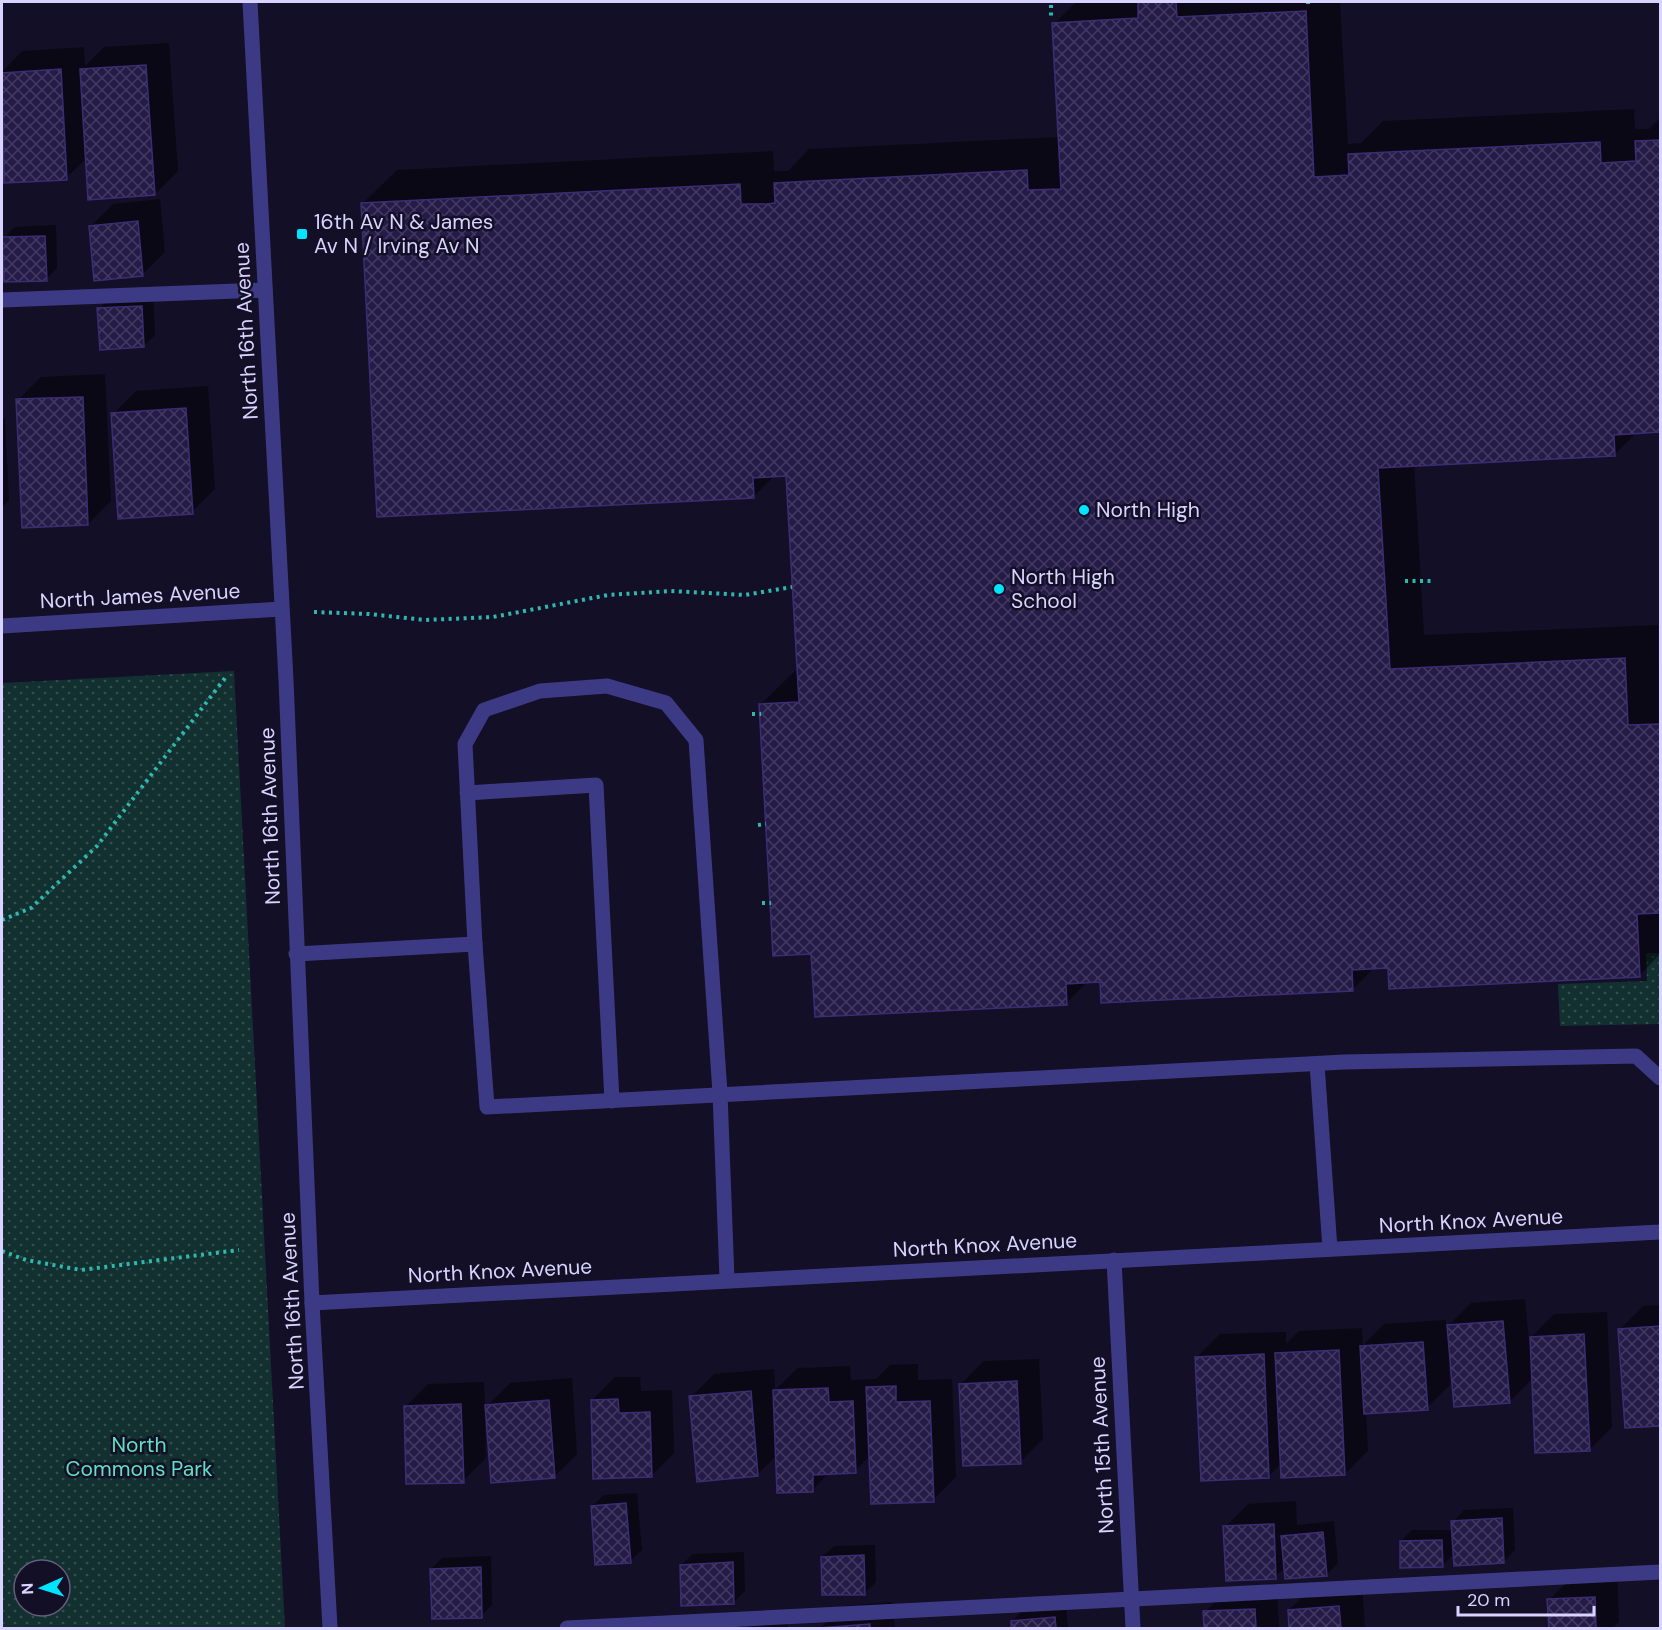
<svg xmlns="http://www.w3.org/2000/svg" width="1662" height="1630" font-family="'DM Sans',sans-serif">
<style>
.grass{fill:url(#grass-dots);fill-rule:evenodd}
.shadow{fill:#0007}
.building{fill:url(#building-cross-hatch);stroke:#3b2d73;stroke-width:1.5}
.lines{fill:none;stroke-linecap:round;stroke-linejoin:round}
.path{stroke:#2fb8b0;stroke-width:4;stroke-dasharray:3 4.5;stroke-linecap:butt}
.lane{stroke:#3d3a85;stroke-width:15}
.street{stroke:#3d3a85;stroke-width:15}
.poi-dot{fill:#00e5ff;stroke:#130f26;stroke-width:2}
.labels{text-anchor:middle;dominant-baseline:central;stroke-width:5;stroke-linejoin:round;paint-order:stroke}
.poi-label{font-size:21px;fill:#d9d4ff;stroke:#130f26;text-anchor:start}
.street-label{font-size:21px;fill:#d9d4ff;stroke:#130f26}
.park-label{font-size:21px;fill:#5fe0c0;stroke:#130f26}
</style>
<defs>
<pattern id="grass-dots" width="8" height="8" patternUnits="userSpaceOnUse" patternTransform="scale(1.5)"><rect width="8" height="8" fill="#12302f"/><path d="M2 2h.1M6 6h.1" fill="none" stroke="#344d4e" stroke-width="1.8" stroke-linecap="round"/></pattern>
<pattern id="building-cross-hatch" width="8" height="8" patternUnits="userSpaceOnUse" patternTransform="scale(1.5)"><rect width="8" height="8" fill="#241b47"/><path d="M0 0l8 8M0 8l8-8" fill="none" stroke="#433b63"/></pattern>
</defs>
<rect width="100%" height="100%" fill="#130f26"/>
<g class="grass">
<path d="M234 671 285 1628H2V683ZM24 1570H60V1606H24Z"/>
<path d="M1646 953H1660V1024L1560 1026 1558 984 1647 981Z"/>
</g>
<g class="shadow">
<path d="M1076 2H1340L1348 144 1361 143 1383 121 1634 109 1635 129H1649L1660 118V431L1637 432 1614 455 1414 465 1424 635 1658 625 1660 954 1640 975 1389 966 1375 967 1353 989 1088 981 1067 1003 813 953 761 704 795 671 799 670 788 475H775L753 497 363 203 397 170 773 151 774 171H788L809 149 1060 137 1054 24Z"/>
<path d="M169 43 178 171 155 194 87 158 66 178 4 182 2 185V72L22 51 84 47 85 66 104 47Z"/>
<path d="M160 199 165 252 142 275 90 227 113 204Z"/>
<path d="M56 225 57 268 46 279 4 238 15 227Z"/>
<path d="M153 295 155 335 144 346 99 309 110 298Z"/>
<path d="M105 374 111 501 88 524 18 400 41 377Z"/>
<path d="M208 386 215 489 192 512 113 414 136 391Z"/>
<path d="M5 418 9 500 2 507V419Z"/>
<path d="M1525 1299 1529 1340 1554 1314 1607 1312 1612 1427 1589 1450 1533 1378 1509 1402 1449 1366 1450 1385 1427 1408 1366 1412 1368 1451 1345 1474 1282 1463 1268 1477 1197 1357 1220 1334 1286 1332V1344L1299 1331 1362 1328 1363 1345 1384 1324 1446 1320V1328L1471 1303Z"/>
<path d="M1660 1305V1424L1626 1427 1620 1329 1643 1306Z"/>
<path d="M1039 1359 1043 1439 1020 1462 961 1384 984 1361Z"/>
<path d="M918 1364V1380L952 1379 956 1477 933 1500 870 1456 855 1471 830 1472 812 1490 777 1455 757 1475 691 1397 714 1374 774 1369 775 1390 798 1368 850 1366 851 1380 876 1379 890 1365Z"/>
<path d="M615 1377H640L641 1391 672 1390 674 1453 651 1476 592 1400Z"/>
<path d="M572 1378 577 1454 554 1477 488 1424H485L486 1458 463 1481 405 1407 428 1384 484 1382 485 1408 510 1383Z"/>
<path d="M637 1493 642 1550 630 1561 592 1506 604 1495Z"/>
<path d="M1296 1501 1297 1525 1334 1521 1338 1563 1326 1575 1285 1568 1275 1577 1225 1527 1248 1504Z"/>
<path d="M1513 1508 1515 1550 1504 1561 1455 1553 1442 1566 1401 1541 1412 1530H1453V1522L1464 1510Z"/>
<path d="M875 1545 876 1582 865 1593 822 1557 834 1546Z"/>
<path d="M744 1552 745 1591 734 1602 681 1565 693 1554Z"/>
<path d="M491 1556 492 1605 481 1616 431 1569 442 1558Z"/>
<path d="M1617 1575 1619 1622 1613 1628H1550L1549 1600 1572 1577Z"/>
<path d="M1362 1584 1365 1628H1291L1289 1610 1312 1588Z"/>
<path d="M1277 1587 1279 1628H1205V1612L1228 1589Z"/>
<path d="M892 1602 895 1628H820L843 1606Z"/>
<path d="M1066 1606 1068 1628H1013L1012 1621 1023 1610Z"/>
<path d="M786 1611 788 1628H727L740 1615Z"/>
</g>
<g class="building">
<path d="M1138 2H1176L1177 17 1306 11 1314 177 1349 175 1348 154 1600 142 1601 163 1636 161 1635 141 1660 140V432L1614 435 1615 456 1378 468 1390 669 1625 658 1628 725 1660 724V913L1637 914 1640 977 1389 989 1388 968 1352 970 1353 991 1101 1003 1100 982 1066 984 1067 1005 815 1017 811 954 773 956 759 704 799 702 786 476 753 478 754 498 377 517 361 203 740 184 741 204H767L775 203 774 183 1027 170 1028 190 1061 189 1052 23 1138 18Z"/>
<path d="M146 65 155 195 88 200 80 69Z"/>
<path d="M61 69 67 180 4 183 2 73Z"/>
<path d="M138 221 143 276 94 281 89 226Z"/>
<path d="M45 236 47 281 4 282 2 237Z"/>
<path d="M142 306 144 347 100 350 97 308Z"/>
<path d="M83 397 88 525 22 528 16 399Z"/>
<path d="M186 408 193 514 118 519 111 413Z"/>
<path d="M1503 1321 1510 1403 1454 1407 1447 1325Z"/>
<path d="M1660 1326V1426L1625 1428 1618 1329Z"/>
<path d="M1584 1334 1590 1451 1535 1453 1530 1337Z"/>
<path d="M1423 1342 1428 1410 1364 1414 1360 1346Z"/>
<path d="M1339 1350 1345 1475 1281 1478 1275 1353Z"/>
<path d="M1264 1354 1269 1478 1201 1481 1195 1357Z"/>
<path d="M1017 1381 1021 1464 963 1466 959 1384Z"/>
<path d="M896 1386V1402L930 1401 934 1502 871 1504 866 1387Z"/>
<path d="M828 1388 829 1402 853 1401 856 1473 813 1475V1492L777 1493 773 1390Z"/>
<path d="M751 1391 758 1476 697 1482 689 1396Z"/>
<path d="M618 1399 619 1413 650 1412 652 1477 593 1479 591 1400Z"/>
<path d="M549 1400 555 1478 491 1483 485 1405Z"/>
<path d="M461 1404 464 1483 406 1484 404 1406Z"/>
<path d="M626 1503 631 1563 595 1565 591 1506Z"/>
<path d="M1502 1518 1504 1563 1454 1566 1451 1521Z"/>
<path d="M1274 1524 1276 1579 1226 1581 1223 1526Z"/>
<path d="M1323 1532 1327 1576 1285 1579 1281 1536Z"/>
<path d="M1442 1540 1443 1567 1400 1568V1541Z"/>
<path d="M864 1555 865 1595H822L821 1557Z"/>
<path d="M733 1562 734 1604 681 1606 680 1565Z"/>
<path d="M481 1567 482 1618 432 1619 430 1569Z"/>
<path d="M1595 1597 1596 1628H1549L1547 1599Z"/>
<path d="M1339 1606 1341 1628H1289L1288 1610Z"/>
<path d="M1255 1609 1256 1628H1204L1203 1611Z"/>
<path d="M1055 1617 1056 1628H1011V1621Z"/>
<path d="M870 1624V1628H818Z"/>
</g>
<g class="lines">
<g class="path">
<path d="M1308 2V4"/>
<path d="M1051 5V20"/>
<path d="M1405 581H1434"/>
<path d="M314 612 369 614 425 620 493 617 608 595 671 591 745 595 792 587"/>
<path d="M752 714H761"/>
<path d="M758 825 766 824"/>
<path d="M762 903H771"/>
<path d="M2 920 31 908 97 846 225 678"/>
<path d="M2 1251 26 1260 81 1270 239 1250"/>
</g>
<g class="lane">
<path d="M2 300 265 290"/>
<path d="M467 793 596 785 612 1101"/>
<path d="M296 954 475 944"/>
<path d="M1317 1064 1330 1249"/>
<path d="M727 1279 720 1093 696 740 666 703 607 686 540 691 484 710 465 744 475 944 487 1107 1344 1062 1636 1056 1660 1078"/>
<path d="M567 1628 1660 1572"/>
</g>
<g class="street">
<path d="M250 2 286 680 312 1303 330 1628"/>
<path d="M2 626 281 609"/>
<path d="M1114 1260 1133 1628"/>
<path d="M312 1303 1660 1232"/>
</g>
</g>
<g class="poi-dot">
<rect x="296" y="228" width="12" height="12" rx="3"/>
<circle cx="1084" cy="510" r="6"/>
<circle cx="999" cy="589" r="6"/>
</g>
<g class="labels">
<g class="poi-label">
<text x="314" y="222">16th Av N &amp; James<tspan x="314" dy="24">Av N / Irving Av N</tspan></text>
<text x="1096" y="510">North High</text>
<text x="1011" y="577">North High<tspan x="1011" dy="24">School</tspan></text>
</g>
<g class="street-label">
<text transform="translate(246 331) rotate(-93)">North 16th Avenue</text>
<text transform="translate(140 596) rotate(-3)">North James Avenue</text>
<text transform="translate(270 816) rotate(-92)">North 16th Avenue</text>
<text transform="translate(1471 1221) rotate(-3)">North Knox Avenue</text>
<text transform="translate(985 1245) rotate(-3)">North Knox Avenue</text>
<text transform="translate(500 1271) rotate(-3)">North Knox Avenue</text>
<text transform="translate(292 1301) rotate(-93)">North 16th Avenue</text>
<text transform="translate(1102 1445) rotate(-93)">North 15th Avenue</text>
</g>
<g class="park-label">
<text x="139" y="1445">North<tspan x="139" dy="24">Commons Park</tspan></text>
</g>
</g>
<rect width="1662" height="1630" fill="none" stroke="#d9d4ff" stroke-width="6"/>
<g transform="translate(42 1588) rotate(267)"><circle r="28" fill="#130f26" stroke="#625e7d" stroke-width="1.5"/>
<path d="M0-4.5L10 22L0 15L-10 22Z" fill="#00e5ff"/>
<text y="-9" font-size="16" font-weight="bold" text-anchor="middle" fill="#d9d4ff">N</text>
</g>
<path d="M1458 1606v9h136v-9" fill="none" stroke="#d9d4ff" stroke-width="3"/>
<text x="1467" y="1606" font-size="18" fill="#d9d4ff" stroke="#130f26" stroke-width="4.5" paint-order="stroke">20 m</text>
</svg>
